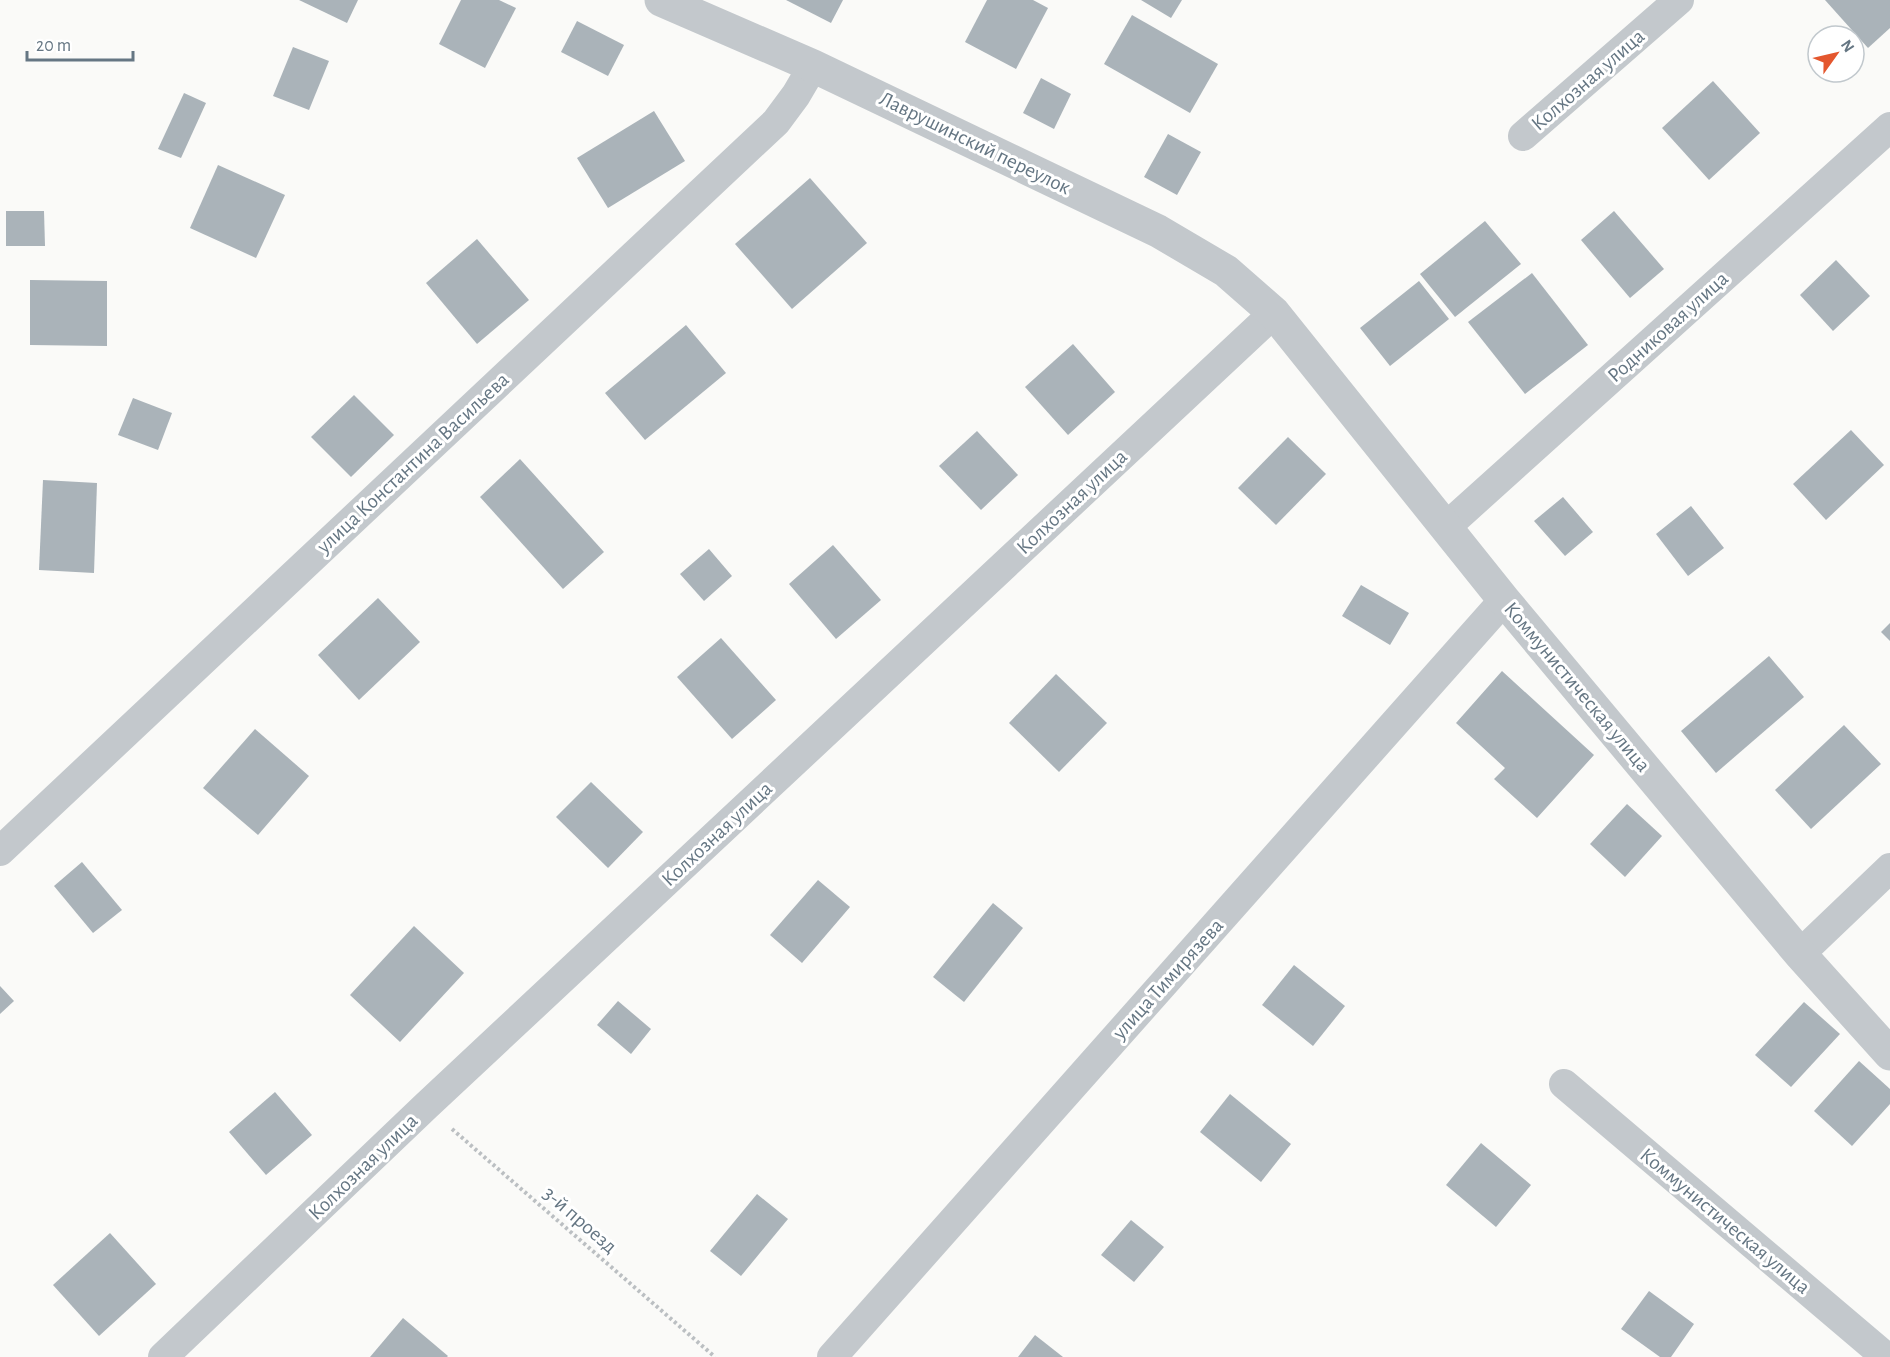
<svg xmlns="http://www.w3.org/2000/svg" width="1890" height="1357" font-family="'Alegreya Sans',sans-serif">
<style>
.building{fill:#aab3b9}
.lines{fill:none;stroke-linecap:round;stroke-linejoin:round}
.path{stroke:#bbbfc2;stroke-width:4;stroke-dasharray:3 3;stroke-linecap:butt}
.minor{stroke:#c3c8cc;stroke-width:30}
.tertiary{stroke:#c3c8cc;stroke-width:33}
.labels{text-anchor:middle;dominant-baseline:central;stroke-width:6;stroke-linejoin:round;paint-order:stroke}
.street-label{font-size:21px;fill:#657683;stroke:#fff}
</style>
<rect width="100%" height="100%" fill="#fafaf8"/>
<g class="building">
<path d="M299 0H358L347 23Z"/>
<path d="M461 0H499L516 8 485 68 439 44Z"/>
<path d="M786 0H843L831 23Z"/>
<path d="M987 0H1033L1048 8 1016 69 965 42Z"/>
<path d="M1141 0H1182L1171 18Z"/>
<path d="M1825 0H1890V28L1868 48Z"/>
<path d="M1132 15 1218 64 1190 113 1104 64Z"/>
<path d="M577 21 624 45 608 76 561 52Z"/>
<path d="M293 47 329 61 309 110 273 96Z"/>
<path d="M1041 78 1071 94 1054 129 1023 113Z"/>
<path d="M1713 81 1760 133 1709 180 1662 128Z"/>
<path d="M184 93 206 103 181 158 158 149Z"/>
<path d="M654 111 685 161 608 208 577 158Z"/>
<path d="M1168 134 1201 152 1177 195 1144 177Z"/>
<path d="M218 165 285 195 256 258 190 228Z"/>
<path d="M810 178 867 243 792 309 735 244Z"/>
<path d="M6 211H44L45 246H6Z"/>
<path d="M1614 211 1664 269 1630 298 1581 240Z"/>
<path d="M1485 221 1521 264 1455 317 1420 274Z"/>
<path d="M477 239 529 300 477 344 426 283Z"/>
<path d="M1836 260 1870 296 1833 331 1800 295Z"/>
<path d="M1532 273 1588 345 1525 394 1468 322Z"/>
<path d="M30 280 107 281V346L30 345Z"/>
<path d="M1419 281 1449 319 1390 366 1360 328Z"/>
<path d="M686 325 726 373 645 440 605 393Z"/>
<path d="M1073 344 1115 392 1068 435 1025 387Z"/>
<path d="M354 395 394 435 351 477 311 437Z"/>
<path d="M133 398 172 413 158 450 118 435Z"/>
<path d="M1851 430 1884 465 1826 520 1793 484Z"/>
<path d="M977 431 1018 475 981 510 939 466Z"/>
<path d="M1288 437 1326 474 1276 525 1238 488Z"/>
<path d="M520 459 604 552 563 589 480 497Z"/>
<path d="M43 480 97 483 94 573 39 570Z"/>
<path d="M1563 497 1593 532 1565 556 1534 521Z"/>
<path d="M1691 506 1724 548 1688 576 1656 534Z"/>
<path d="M833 545 881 600 836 639 789 584Z"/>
<path d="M709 549 732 576 704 601 680 574Z"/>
<path d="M1361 585 1409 613 1390 645 1342 616Z"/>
<path d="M378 598 420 642 359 700 318 655Z"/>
<path d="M1890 623V641L1881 632Z"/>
<path d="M721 638 776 700 732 739 677 677Z"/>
<path d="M1769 656 1804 697 1716 773 1681 731Z"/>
<path d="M1502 671 1594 755 1537 818 1494 779 1505 768 1456 723Z"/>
<path d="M1056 674 1107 723 1059 772 1009 723Z"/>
<path d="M1844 725 1881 764 1811 829 1775 790Z"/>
<path d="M255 729 309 776 258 835 203 788Z"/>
<path d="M591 782 643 832 608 868 556 817Z"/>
<path d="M1627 804 1662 836 1625 877 1590 844Z"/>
<path d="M82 862 122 910 93 933 54 886Z"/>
<path d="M818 880 850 907 802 963 770 935Z"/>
<path d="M993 903 1023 928 964 1002 933 977Z"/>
<path d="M414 926 464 973 400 1042 350 995Z"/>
<path d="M1294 965 1345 1006 1313 1046 1262 1005Z"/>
<path d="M0 986 14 1001 0 1014Z"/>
<path d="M618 1001 651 1029 631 1054 597 1025Z"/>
<path d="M1804 1002 1840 1034 1791 1087 1755 1055Z"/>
<path d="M1859 1061 1890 1089V1104L1852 1146 1814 1111Z"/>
<path d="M275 1092 312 1135 266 1175 229 1132Z"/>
<path d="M1230 1094 1291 1144 1261 1182 1200 1132Z"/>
<path d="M1481 1143 1531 1185 1496 1227 1446 1185Z"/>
<path d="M757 1194 788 1219 741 1276 710 1251Z"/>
<path d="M1131 1220 1164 1247 1134 1282 1101 1255Z"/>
<path d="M110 1233 156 1284 99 1336 53 1285Z"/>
<path d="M1649 1291 1694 1324 1671 1357H1660L1621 1329Z"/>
<path d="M403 1318 448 1356 447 1357H370Z"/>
<path d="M1035 1335 1063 1357H1018Z"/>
</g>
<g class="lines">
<path class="path" d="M452 1129 715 1357"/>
<g class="minor">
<path d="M1523 136 1679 0"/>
<path d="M1447 526 1890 127"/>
<path d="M0 851 776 122 796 95 813 66"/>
<path d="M1800 954 1890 868"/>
<path d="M1564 1084 1886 1357"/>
<path d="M163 1357 426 1106 1274 313"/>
<path d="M832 1357 1504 600"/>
</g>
<path class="tertiary" d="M661 0 813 66 1158 231 1226 271 1274 313 1504 600 1800 954 1890 1054"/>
</g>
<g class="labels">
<g class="street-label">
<text transform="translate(1588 80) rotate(-41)">Колхозная улица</text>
<text transform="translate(975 143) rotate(26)">Лаврушинский переулок</text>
<text transform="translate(1668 327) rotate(-42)">Родниковая улица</text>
<text transform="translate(413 463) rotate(-43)">улица Константина Васильева</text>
<text transform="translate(1072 502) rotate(-43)">Колхозная улица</text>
<text transform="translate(1577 687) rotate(50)">Коммунистическая улица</text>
<text transform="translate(717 834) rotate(-43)">Колхозная улица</text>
<text transform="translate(1168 979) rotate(-48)">улица Тимирязева</text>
<text transform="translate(363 1167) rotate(-44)">Колхозная улица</text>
<text transform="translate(580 1220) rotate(41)">3-й проезд</text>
<text transform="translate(1725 1221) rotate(40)">Коммунистическая улица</text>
</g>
</g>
<g transform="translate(1836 54) rotate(56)"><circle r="28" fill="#ffffff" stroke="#c1c8cd" stroke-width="1.5"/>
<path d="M0-4.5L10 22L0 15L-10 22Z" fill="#e4572e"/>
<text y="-9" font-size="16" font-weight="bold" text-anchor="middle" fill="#657683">N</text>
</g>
<path d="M27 51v9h106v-9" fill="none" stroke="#657683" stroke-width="3"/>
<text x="36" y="51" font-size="18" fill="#657683" stroke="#ffffff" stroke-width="4.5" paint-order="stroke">20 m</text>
</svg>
